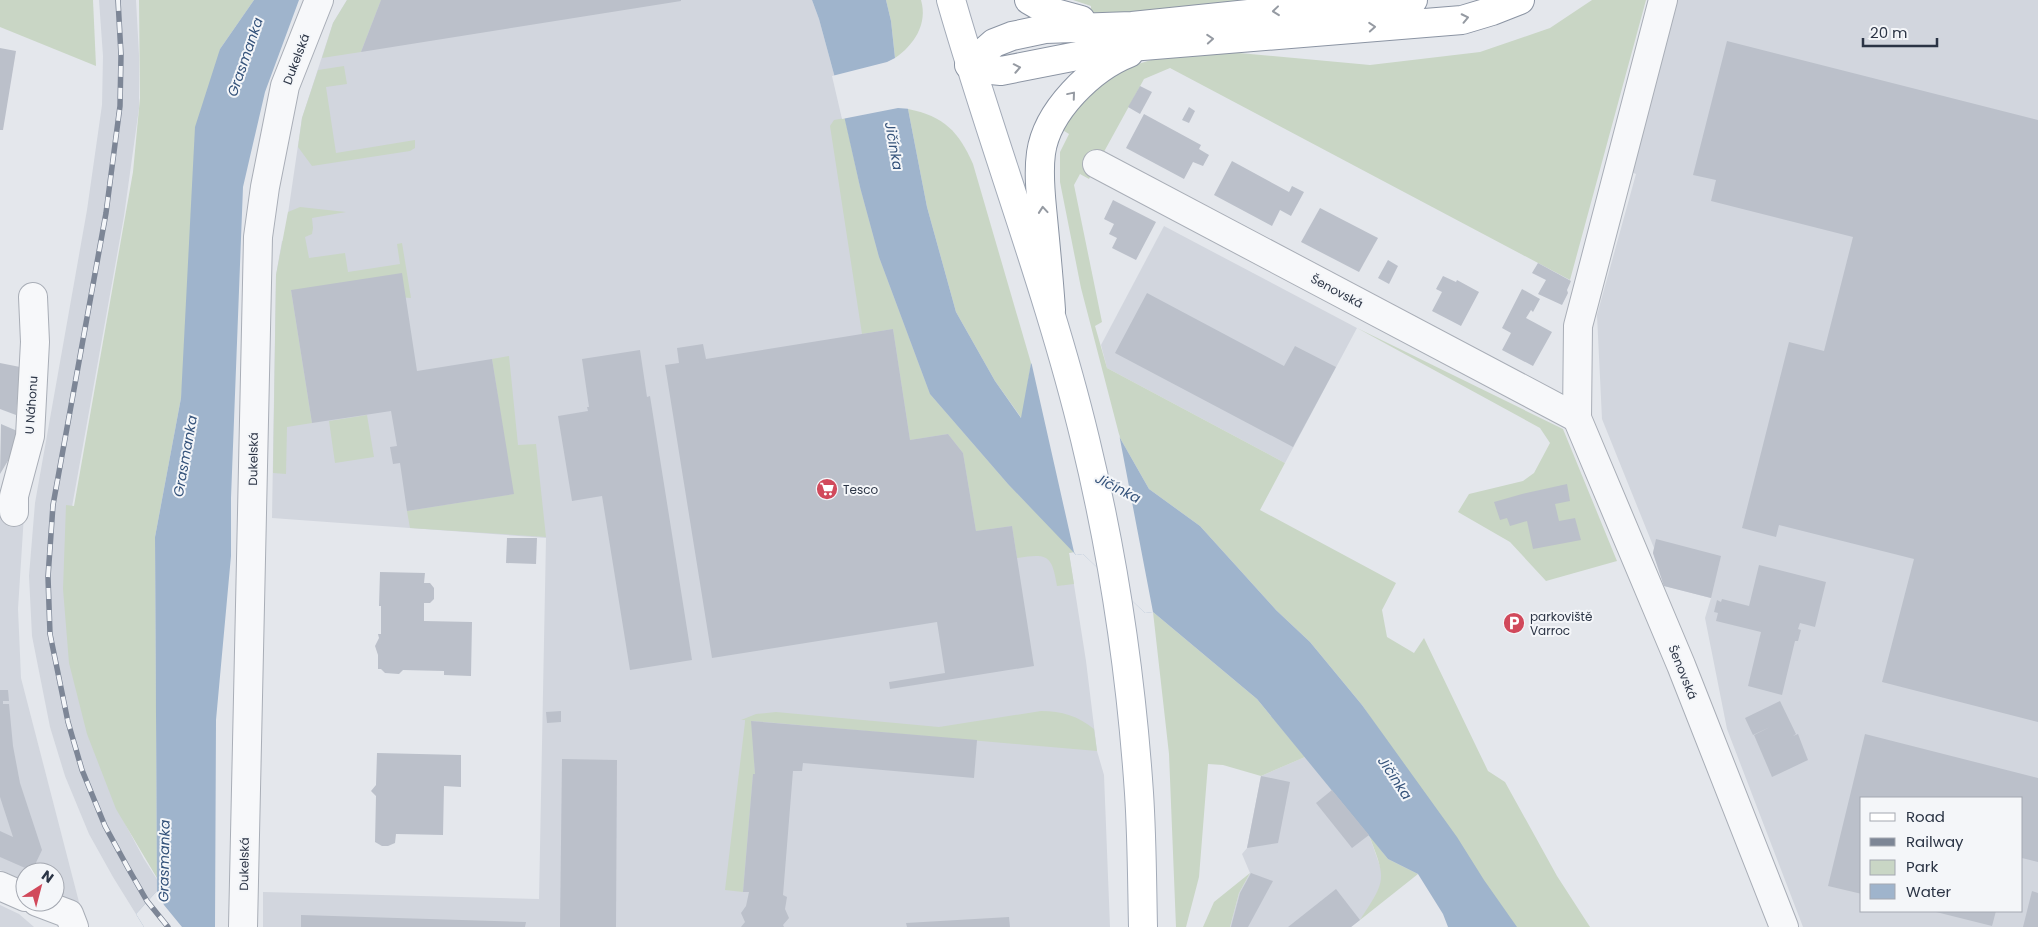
<svg xmlns="http://www.w3.org/2000/svg" width="2038" height="927" font-family="Poppins,sans-serif">
<style>
.built{fill:#d2d6de;fill-rule:evenodd}
.green{fill:#c9d6c5}
.water{fill:#9fb4cc}
.pier{fill:#e4e7ec}
.building{fill:#bbc0ca}
.lines{fill:none;stroke-linecap:round;stroke-linejoin:round}
.street-casing{stroke:#a9aeb7;stroke-width:30}
.primary-casing{stroke:#a3abb8;stroke-width:30}
.highway-casing{stroke:#8b94a3;stroke-width:30}
.street{stroke:#f7f8fa;stroke-width:28}
.primary{stroke:#fff;stroke-width:28}
.highway{stroke:#fff;stroke-width:28}
.rail-casing{stroke:#7d8696;stroke-width:5.5}
.rail{stroke:#f4f6f9;stroke-width:4;stroke-dasharray:11;stroke-linecap:butt}
.oneway{stroke:#959aa2}
.labels{text-anchor:middle;dominant-baseline:central;stroke-width:4;stroke-linejoin:round;paint-order:stroke}
.street-label{font-size:12px;fill:#2b3445;stroke:#f4f6f9}
.poi-label{font-size:12px;fill:#2b3445;stroke:#f4f6f9;text-anchor:start}
.water-label{font-size:14px;font-style:italic;fill:#34527a;stroke:#f4f6f9}
</style>
<rect width="100%" height="100%" fill="#e4e7ec"/>
<g class="built">
<path d="M99 0H136L139 55V108L124 216 72 507 122 818 144 859 174 906 144 927 113 877 89 834 65 776 50 727 32 636 29 576 35 503 87 210 102 105 103 56Z"/>
<path d="M347 0H812L819 19 838 89 860 187 1074 552 1069 553 1086 661 1097 751 1104 775 1110 927H263V892L539 899 546 538 272 518 276 275 282 241H284L302 118 333 23Z"/>
<path d="M1675 0H2038V927H1803L1727 729 1705 618 1711 598 1664 586 1653 553 1654 548 1602 419 1597 315 1636 174 1629 171ZM1862 798H2022V911H1862Z"/>
<path d="M1164 226 1357 328 1285 463 1107 368 1101 345Z"/>
<path d="M0 491 25 499 18 609 21 678 80 906 55 895V872H25V881L0 870Z"/>
<path d="M1305 757 1369 835 1381 869 1382 880 1379 892 1360 920 1351 927H1230L1239 893 1250 873 1242 854 1247 848 1261 776Z"/>
<path d="M0 905 19 914 34 927H0Z"/>
</g>
<g class="green">
<path d="M0 0H93L96 66 0 27Z"/>
<path d="M139 0H254L220 49 181 398 155 537 157 878 116 809 87 734 69 663 63 589 66 505 74 506 133 172 140 98Z"/>
<path d="M347 0H381L361 52 322 58 333 23Z"/>
<path d="M886 0H921C928 24 914 45 895 58L891 21Z"/>
<path d="M1073 0H1278L1128 14H1091V6Z"/>
<path d="M1592 0H1646L1570 280 1170 68 1144 79 1089 179 1080 174 1074 185 1102 322 1095 326 1107 368 1285 463 1260 510 1396 583 1382 610 1387 637 1414 653 1424 638 1488 771 1505 782 1557 876 1590 927H1515L1362 705 1310 642 1276 610 1200 526 1149 489 1120 438 1081 288 1060 182V152L1069 134 1061 129C1101 71 1138 58 1206 50L1370 65 1480 52 1550 28Z"/>
<path d="M344 66 347 84 326 87 336 153 415 140V148L410 151 312 166 298 147 302 118 318 70Z"/>
<path d="M908 109C944 116 959 132 973 164L1031 363 1022 419 995 381 956 312 927 207Z"/>
<path d="M845 118 860 187 879 257 930 394 1008 484 1074 552 1069 553 1074 584 1057 586C1052 555 1048 553 1017 558L1012 526 976 531 963 453 948 434 910 440 893 329 862 334 830 126 834 120Z"/>
<path d="M300 207 346 212 312 218 313 228 312 234 305 237 309 258 345 253 348 272 400 264 397 244 402 243 411 298 291 290 312 423 287 427 286 474 273 473 276 275 288 212Z"/>
<path d="M1357 328 1563 429 1617 561 1546 581 1510 542 1458 512 1469 494 1523 481 1534 473 1550 443 1540 428Z"/>
<path d="M509 356 518 445 536 444 546 537 410 528 407 511 513 494 492 359Z"/>
<path d="M367 415 374 457 335 463 329 421Z"/>
<path d="M1153 612 1257 699 1305 757 1261 776 1223 765 1208 764 1199 877 1186 927H1176L1169 754Z"/>
<path d="M1041 711C1062 711 1078 716 1094 729L1097 751 752 721 755 774 753 775 743 892 725 890 745 722V720H741L756 714 776 712 939 727Z"/>
<path d="M1369 835 1388 859 1418 874 1360 920C1387 879 1386 880 1369 835Z"/>
<path d="M1250 873 1239 893 1230 927H1203L1214 902Z"/>
</g>
<g class="water">
<path d="M254 0H299L265 92 243 187 231 498V556L216 720 215 927H144L136 914 157 891 155 537 181 398 195 127 220 49Z"/>
<path d="M812 0H886L891 21 895 58 908 109 927 207 956 312 995 381 1021 418 1031 363 1069 401 1120 438 1149 489 1200 526 1276 610 1310 642 1362 705 1457 837 1484 880 1517 927H1448L1443 914 1418 874 1388 859 1257 699 1153 612 1145 613 1083 554 1076 555 1008 484 930 394 879 257 860 187 838 89 819 19Z"/>
</g>
<g class="pier">
<path d="M897 57 911 109 898 108 842 119 832 76 887 62Z"/>
<path d="M1031 361 1070 399 1119 434 1153 612 1145 613 1083 554 1076 555 1074 552Z"/>
<path d="M157 891 164 905 182 927H144L136 914Z"/>
</g>
<g class="building">
<path d="M381 0H681V1L361 52Z"/>
<path d="M1727 41 2038 120V722L1882 682 1914 559 1779 525 1776 537 1742 528 1789 342 1824 351 1853 237 1711 201 1716 180 1693 175Z"/>
<path d="M0 48 16 51 3 130H0Z"/>
<path d="M1140 86 1152 92 1140 114 1128 107Z"/>
<path d="M1189 107 1195 111 1189 123 1182 120Z"/>
<path d="M1144 114 1201 145 1199 149 1209 155 1203 166 1193 162 1184 179 1126 148Z"/>
<path d="M1232 161 1289 192 1292 186 1304 192 1291 216 1280 210 1272 226 1214 195Z"/>
<path d="M1113 200 1156 222 1136 260 1112 248 1117 238 1109 234 1114 224 1104 219Z"/>
<path d="M1320 208 1378 238 1359 272 1301 242Z"/>
<path d="M1388 260 1398 266 1389 284 1378 278Z"/>
<path d="M1538 263 1571 281 1567 290 1568 293 1562 305 1538 294 1546 280 1532 273Z"/>
<path d="M402 273 417 371 492 359 514 494 407 511 400 463 393 464 390 447 397 446 391 411 312 423 291 290Z"/>
<path d="M1443 276 1456 282 1457 280 1479 292 1461 326 1432 311 1442 292 1436 289Z"/>
<path d="M1522 289 1540 299 1533 312 1531 310 1526 318 1552 332 1533 366 1502 350 1511 333 1502 328Z"/>
<path d="M1147 293 1284 366 1295 346 1336 367 1293 447 1115 353Z"/>
<path d="M893 329 910 440 948 434 963 453 976 531 1012 526 1034 666 890 689 889 682 945 673 937 622 712 658 665 365 679 363 677 348 703 344 706 359Z"/>
<path d="M640 350 647 397 650 396 692 660 630 670 602 496 572 501 558 416 588 411 587 407H589L582 359Z"/>
<path d="M0 363 20 367 16 415 0 409Z"/>
<path d="M1 424 22 433 14 462 9 459 0 474Z"/>
<path d="M1567 484 1570 501 1555 504 1559 521 1575 518 1581 540 1533 549 1527 521 1510 526 1507 518 1500 520 1494 502 1522 494Z"/>
<path d="M507 538H537L536 564 506 563Z"/>
<path d="M1656 539 1721 556 1711 598 1664 586 1653 553Z"/>
<path d="M1759 565 1826 582 1815 627 1800 623 1798 629 1801 630 1798 641H1795L1782 695 1748 686 1761 632 1716 621 1718 613 1714 612 1717 600 1721 602 1722 599 1749 606Z"/>
<path d="M380 572 425 573 424 583H430L434 588V599L430 603H424V621L472 622 471 676 444 675V671L403 670 399 674 385 673 381 669H378V655L375 646 379 638 378 634H381V606H379Z"/>
<path d="M0 690H8L9 701H3V704H9L13 746 20 783 42 850 32 871 0 857V831L13 837 0 797Z"/>
<path d="M1780 701 1796 734 1793 736 1798 734 1808 760 1772 777 1754 735 1770 727 1753 735 1745 718Z"/>
<path d="M561 711V722L547 723 546 712Z"/>
<path d="M751 721 977 740 974 778 803 763 802 771H793L783 895 787 897 785 909 789 918 783 925 784 927H741L745 922 741 913 746 906 749 892H743L753 774H755Z"/>
<path d="M1865 734 2038 778V862L2022 858V798H1862V894L1828 886Z"/>
<path d="M377 753 461 755V787L444 786 443 835 396 834 395 843 388 846H382L375 842 376 796 371 791 376 785Z"/>
<path d="M562 759 617 760 616 927H560Z"/>
<path d="M1261 776 1290 782 1278 843 1247 848Z"/>
<path d="M1332 790 1369 835 1352 848 1316 803Z"/>
<path d="M1251 873 1273 881 1248 927H1231L1240 893Z"/>
<path d="M1336 889 1360 920 1351 927H1288Z"/>
<path d="M2032 891 2038 893V927H2023Z"/>
<path d="M1932 911H1996L1992 926Z"/>
<path d="M301 915 526 922 525 927H301Z"/>
<path d="M1009 917 1010 927H907L906 923Z"/>
</g>
<g class="lines">
<g class="street-casing">
<g id="street">
<path d="M1663 0 1578 326 1577 418 1681 665 1784 927"/>
<path d="M1097 164 1577 418"/>
<path d="M14 512V496L30 436 35 342 33 297"/>
<path d="M0 886 25 897"/>
<path d="M37 902 69 914 74 927"/>
<path d="M243 927 258 237 265 187 285 86 319 0"/>
</g>
</g>
<g class="primary-casing">
<path id="primary" d="M951 0C993 147 1049 290 1085 439 1113 554 1131 675 1139 793 1142 838 1142 882 1143 927"/>
</g>
<g class="highway-casing">
<g id="highway">
<path d="M1029 0 1048 11 1081 20"/>
<path d="M1413 0 1354 3 1132 26 1045 29 1012 36 994 43 969 65 981 69 1001 71 1118 48 1462 20 1492 11 1520 0"/>
<path d="M1051 310C1049 280 1046 249 1043 218 1041 197 1038 175 1041 153 1047 111 1091 68 1129 53"/>
</g>
</g>
<use href="#street" class="street"/>
<use href="#primary" class="primary"/>
<use href="#highway" class="highway"/>
<g class="rail-casing">
<path id="rail" d="M118 0 121 55 120 106 106 213 53 505 48 577 50 634 68 722 82 770 105 826 128 868 147 901 168 927"/>
</g>
<use href="#rail" class="rail"/>
</g>
<defs><path id="oneway-chevron" d="M-2-3.5L2.5 0L-2 3.5" fill="none" stroke-width="1.6" stroke-linecap="round" stroke-linejoin="round" transform="scale(1.25)"/></defs>
<g class="oneway">
<use href="#oneway-chevron" transform="translate(1276 11) rotate(174)"/>
<use href="#oneway-chevron" transform="translate(1465 18) rotate(-12)"/>
<use href="#oneway-chevron" transform="translate(1372 27) rotate(-4)"/>
<use href="#oneway-chevron" transform="translate(1210 39) rotate(-4)"/>
<use href="#oneway-chevron" transform="translate(1017 68) rotate(-11)"/>
<use href="#oneway-chevron" transform="translate(1072 95) rotate(-50)"/>
<use href="#oneway-chevron" transform="translate(1043 210) rotate(-95)"/>
</g>
<defs>
<g id="supermarket-disc" transform="scale(1.125)"><circle r="9.5" fill="#d1495b" stroke="#f4f6f9"/><path d="M-6-5.5h2.5l.6 2H6L4.5 2H-2.5L-4.4-4H-6ZM-1.5 3.2a1.3 1.3 0 1 0 .1 0ZM3 3.2a1.3 1.3 0 1 0 .1 0Z" fill="#fff"/></g>
<g id="parking-disc" transform="scale(1.125)"><circle r="9.5" fill="#d1495b" stroke="#f4f6f9"/><path d="M-3.5-5.5H1a3.5 3.5 0 0 1 0 7H-1V5.5H-3.5ZM-1-3.4V-.6H.8a1.4 1.4 0 0 0 0-2.8Z" fill="#fff"/></g>
</defs>
<g fill-rule="evenodd">
<use href="#supermarket-disc" x="827" y="489"/>
<use href="#parking-disc" x="1514" y="623"/>
</g>
<g class="labels">
<g class="street-label">
<text transform="translate(296 59) rotate(-69)">Dukelská</text>
<text transform="translate(1337 291) rotate(28)">Šenovská</text>
<text transform="translate(31 405) rotate(-86)">U Náhonu</text>
<text transform="translate(253 459) rotate(-89)">Dukelská</text>
<text transform="translate(1683 672) rotate(68)">Šenovská</text>
<text transform="translate(244 864) rotate(-89)">Dukelská</text>
</g>
<g class="poi-label">
<text x="843" y="489">Tesco</text>
<text x="1530" y="616">parkoviště<tspan x="1530" dy="14">Varroc</tspan></text>
</g>
<g class="water-label">
<text transform="translate(245 57) rotate(-71)">Grasmanka</text>
<text transform="translate(894 146) rotate(80)">Jičínka</text>
<text transform="translate(185 456) rotate(-80)">Grasmanka</text>
<text transform="translate(1118 488) rotate(27)">Jičínka</text>
<text transform="translate(1395 778) rotate(56)">Jičínka</text>
<text transform="translate(164 861) rotate(-89)">Grasmanka</text>
</g>
</g>
<rect x="1860" y="797" width="162" height="115" fill="#f4f6f9" stroke="#a4a8b1"/>
<rect x="1870" y="813" width="25" height="8" fill="#ffffff" stroke="#a4a8b1"/>
<text x="1906" y="822" font-size="15" fill="#2b3445">Road</text>
<rect x="1870" y="838" width="25" height="8" fill="#7d8696" stroke="#a4a8b1"/>
<text x="1906" y="847" font-size="15" fill="#2b3445">Railway</text>
<rect x="1870" y="860" width="25" height="15" fill="#c9d6c5" stroke="#a4a8b1"/>
<text x="1906" y="872" font-size="15" fill="#2b3445">Park</text>
<rect x="1870" y="884" width="25" height="15" fill="#9fb4cc" stroke="#a4a8b1"/>
<text x="1906" y="897" font-size="15" fill="#2b3445">Water</text>
<g transform="translate(40 887) rotate(36)"><circle r="24" fill="#f4f6f9" stroke="#a4a8b1"/>
<path d="M0-4L9 19L0 12L-9 19Z" fill="#d1495b"/>
<text y="-8" font-size="14" font-weight="bold" text-anchor="middle" fill="#2b3445">N</text>
</g>
<path d="M1863 38v8h74v-8" fill="none" stroke="#2b3445" stroke-width="2.5"/>
<text x="1870" y="38" font-size="15" fill="#2b3445" stroke="#f4f6f9" stroke-width="4" paint-order="stroke">20 m</text>
</svg>
